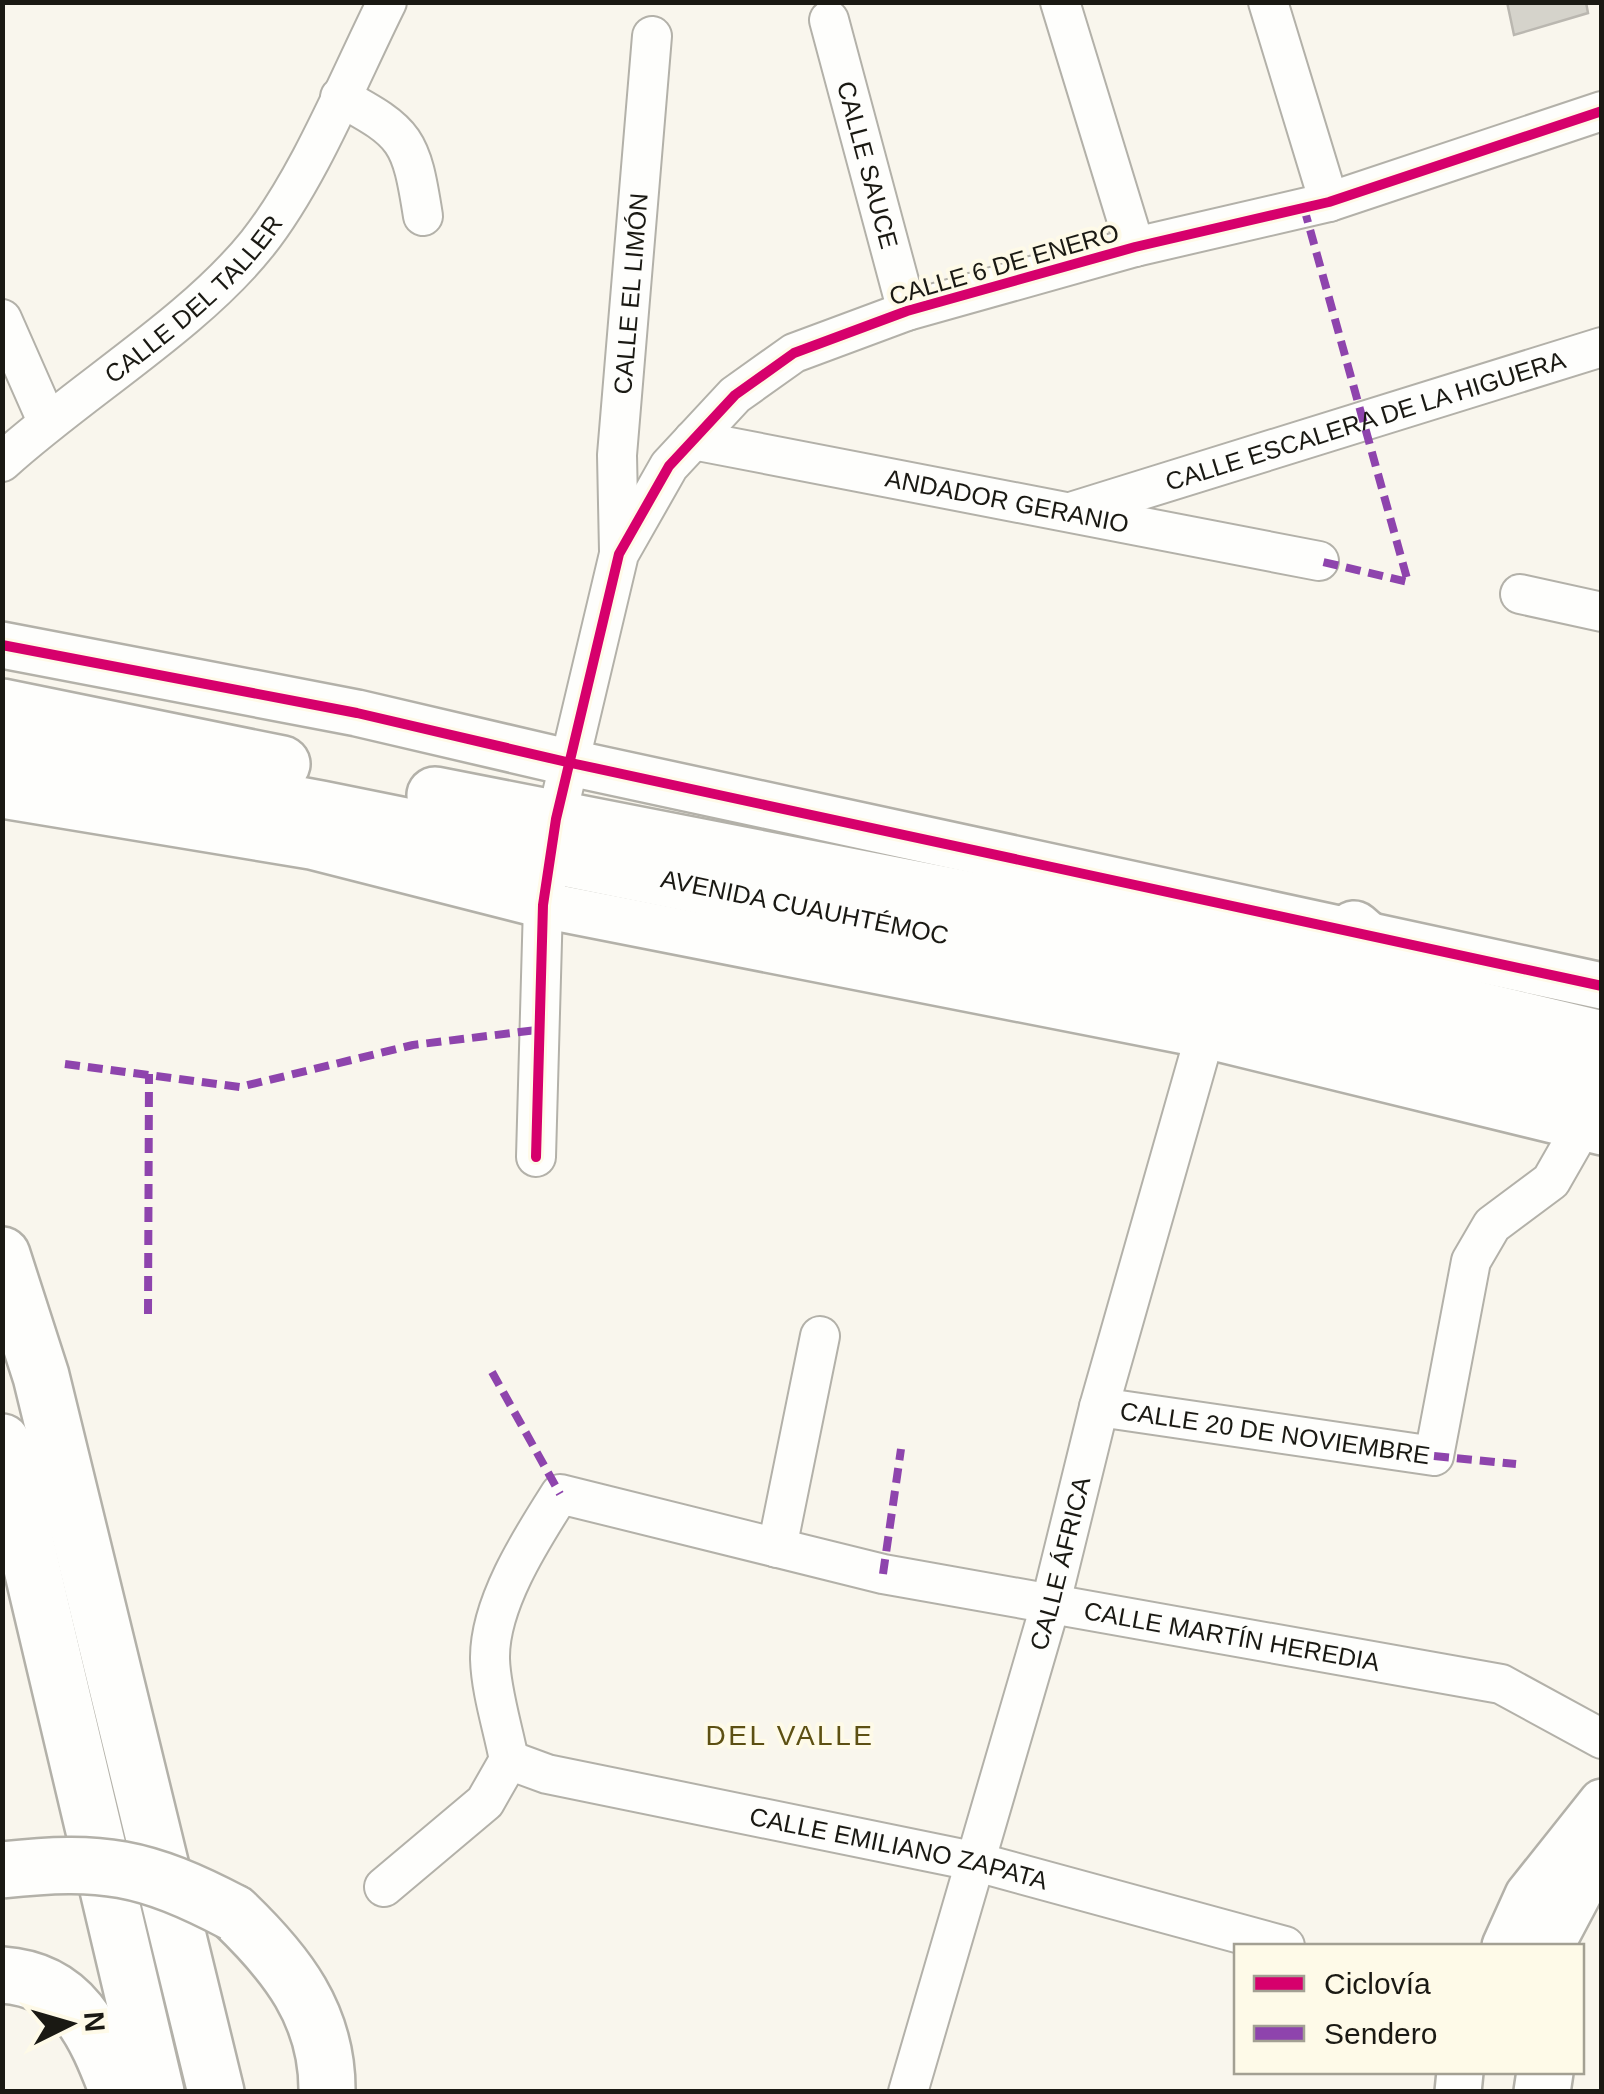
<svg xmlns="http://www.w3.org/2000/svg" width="1604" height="2094" font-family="Arial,sans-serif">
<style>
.building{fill:#d5d3cb;stroke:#bab7b0;stroke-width:2.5}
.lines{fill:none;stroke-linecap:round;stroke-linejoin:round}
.minor-casing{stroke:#b3b1a9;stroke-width:42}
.tertiary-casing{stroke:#b3b1a9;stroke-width:50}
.primary-casing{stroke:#b3b1a9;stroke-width:60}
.motorway-casing{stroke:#b3b1a9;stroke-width:60}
.minor{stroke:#fefefc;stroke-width:38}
.tertiary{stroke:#fefefc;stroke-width:45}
.primary{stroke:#fefefc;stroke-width:55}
.motorway{stroke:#fefefc;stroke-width:55}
.motorway-bridge-casing{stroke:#b3b1a9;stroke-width:60;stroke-linecap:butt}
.motorway-bridge{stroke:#fefefc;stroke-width:55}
.quiet{stroke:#8e44ad;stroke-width:8;stroke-dasharray:15 8;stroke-linecap:butt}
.cycleway-casing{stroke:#fefae8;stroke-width:16}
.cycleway{stroke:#d6006c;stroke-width:10}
.labels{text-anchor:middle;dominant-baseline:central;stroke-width:8;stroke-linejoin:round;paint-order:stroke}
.street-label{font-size:25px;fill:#1a1913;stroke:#fefae8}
.neighbourhood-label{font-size:28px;letter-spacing:2.5px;fill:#5d5013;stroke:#fefae8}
</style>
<rect width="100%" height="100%" fill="#f9f6ed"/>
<path class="building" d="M1507 2H1586L1588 13 1514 35Z"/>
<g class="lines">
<g class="minor-casing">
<g id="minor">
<path d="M1060 2 1135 247"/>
<path d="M1268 2 1329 202"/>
<path id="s1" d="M829 20 907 311"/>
<path d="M340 97C407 133 411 140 423 216"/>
<path d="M2 319 47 421"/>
<path id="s2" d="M693 440 1319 561"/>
<path id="s3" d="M2 462C80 391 193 324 257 244 309 179 349 78 387 2"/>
<path id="s4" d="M1074 511 1602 347"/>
<path id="s5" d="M619 551 617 455 652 36"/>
<path d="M1520 594 1602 612"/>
<path d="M536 1157 543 905 556 819 619 554 669 466 735 395 794 353 907 311 1135 247 1329 202 1602 111"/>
<path id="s6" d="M1099 1407 1434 1456 1471 1261 1492 1225 1551 1181 1583 1125"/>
<path d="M777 1548 820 1336"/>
<path id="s7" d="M509 1760 547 1774 973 1861 1285 1946"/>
<path id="s8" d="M384 1887 485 1802 509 1760C503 1728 491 1692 490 1659 489 1604 532 1538 560 1494L883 1574 1501 1684 1602 1739"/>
<path id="s9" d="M908 2092 1050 1606 1099 1407 1205 1035"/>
</g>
</g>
<g class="tertiary-casing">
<g id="tertiary">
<path d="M2 645 357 713 571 763 1602 986"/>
<path d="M2 795 311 846 543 905 1205 1035 1602 1132"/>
<path d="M1505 1946 1528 1895 1602 1802"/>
<path d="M1458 2092 1460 2072"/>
</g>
</g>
<g class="primary-casing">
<g id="primary">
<path d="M2 707 282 764"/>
<path id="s10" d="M2 750 321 809 1216 990 1602 1085"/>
<path d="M435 795 1222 949 1602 1039"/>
<path d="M1354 929 1429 994"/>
<path d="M2 1255 41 1376 216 2092"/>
<path d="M2 1442 156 2092"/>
<path d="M1545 1946 1580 1880 1602 1855"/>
<path d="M1542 2092 1545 2072"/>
</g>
</g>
<g class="motorway-casing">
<g id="motorway">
<path d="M234 1913C286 1963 328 2015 327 2092"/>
<path d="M2 1975C74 1980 95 2032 118 2092"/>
</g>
</g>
<use href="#minor" class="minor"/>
<use href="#tertiary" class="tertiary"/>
<use href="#primary" class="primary"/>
<use href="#motorway" class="motorway"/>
<g class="motorway-bridge-casing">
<path id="motorway-bridge" d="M2 1870C103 1859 144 1866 234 1913"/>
</g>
<use href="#motorway-bridge" class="motorway-bridge"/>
<g class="quiet">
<path d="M1304 208 1408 582 1319 561"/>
<path d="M65 1064 240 1087 413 1045 537 1030"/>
<path d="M148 1314 149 1074"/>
<path d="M492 1372 560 1494"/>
<path d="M1434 1456 1516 1464"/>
<path d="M883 1574 901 1449"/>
</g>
<g class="cycleway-casing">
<g id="cycleway">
<path d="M2 645 357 713 571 763 1602 986"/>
<path d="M536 1157 543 905 556 819 619 554 669 466 735 395 794 353 907 311 1135 247 1329 202 1602 111"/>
</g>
</g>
<use href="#cycleway" class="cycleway"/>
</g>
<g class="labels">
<g class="street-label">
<text stroke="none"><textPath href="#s1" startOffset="150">CALLE SAUCE</textPath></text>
<text transform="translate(1004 264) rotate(-16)">CALLE 6 DE ENERO</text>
<text stroke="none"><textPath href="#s3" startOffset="252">CALLE DEL TALLER</textPath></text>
<text stroke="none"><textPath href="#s5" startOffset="258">CALLE EL LIMÓN</textPath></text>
<text stroke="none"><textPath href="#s4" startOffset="305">CALLE ESCALERA DE LA HIGUERA</textPath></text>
<text stroke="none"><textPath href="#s2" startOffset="320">ANDADOR GERANIO</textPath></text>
<text stroke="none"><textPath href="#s10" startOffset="818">AVENIDA CUAUHTÉMOC</textPath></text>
<text stroke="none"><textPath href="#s6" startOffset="178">CALLE 20 DE NOVIEMBRE</textPath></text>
<text stroke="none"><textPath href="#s9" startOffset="550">CALLE ÁFRICA</textPath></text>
<text stroke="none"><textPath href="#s8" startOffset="1152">CALLE MARTÍN HEREDIA</textPath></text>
<text stroke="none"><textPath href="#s7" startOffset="400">CALLE EMILIANO ZAPATA</textPath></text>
</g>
<g class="neighbourhood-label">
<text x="790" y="1735">DEL VALLE</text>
</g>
</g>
<rect width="1604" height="2094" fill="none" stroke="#1a1913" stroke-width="10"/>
<rect x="1234" y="1944" width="350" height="130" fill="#fefae8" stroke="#a3a093" stroke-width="2.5"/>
<rect x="1254" y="1976" width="50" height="15" fill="#d6006c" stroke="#a3a093" stroke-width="2.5"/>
<text x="1324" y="1994" font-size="30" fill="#1a1913">Ciclovía</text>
<rect x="1254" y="2026" width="50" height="15" fill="#8e44ad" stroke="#a3a093" stroke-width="2.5"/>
<text x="1324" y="2044" font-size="30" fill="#1a1913">Sendero</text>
<g transform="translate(70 2024) rotate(85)" stroke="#fefae8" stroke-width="8" paint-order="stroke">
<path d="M0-8L18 38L0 25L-18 38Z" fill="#1a1913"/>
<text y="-15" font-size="28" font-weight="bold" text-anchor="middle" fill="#1a1913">N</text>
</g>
</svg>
